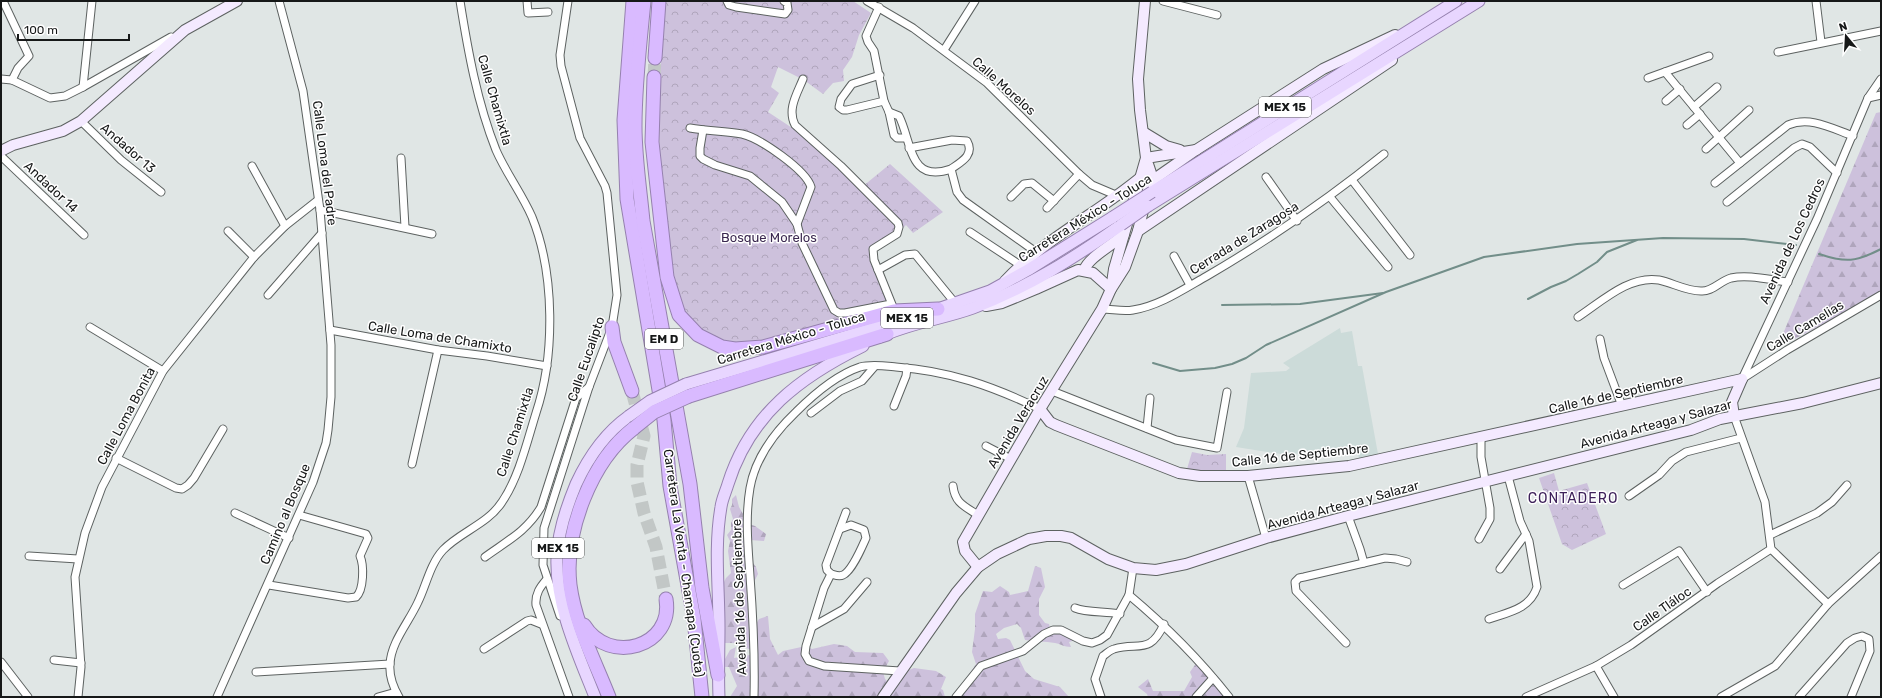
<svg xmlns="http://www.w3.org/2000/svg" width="1882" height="698" font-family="Rubik,sans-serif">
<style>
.built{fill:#ccdbd9}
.forest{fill:url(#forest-firs)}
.park{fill:url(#park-crowns)}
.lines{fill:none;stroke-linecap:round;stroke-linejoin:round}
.stream{stroke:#728e89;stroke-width:2}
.highway-tunnel{stroke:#c2c7c6;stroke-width:13;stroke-dasharray:13 6;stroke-linecap:butt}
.street-casing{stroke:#5d6261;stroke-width:9}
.secondary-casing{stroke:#5d6261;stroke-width:12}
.primary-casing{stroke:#9581ae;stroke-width:13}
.highway-casing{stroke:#9581ae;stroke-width:15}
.street{stroke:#fff;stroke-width:7}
.secondary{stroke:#f4eaff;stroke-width:10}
.primary{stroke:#e8d6ff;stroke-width:11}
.highway{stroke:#d9baff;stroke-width:13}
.primary-bridge-casing{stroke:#9581ae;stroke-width:13;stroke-linecap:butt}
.highway-bridge-casing{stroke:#9581ae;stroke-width:15;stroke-linecap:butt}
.primary-bridge{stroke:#e8d6ff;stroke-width:11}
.highway-bridge{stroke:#d9baff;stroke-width:13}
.labels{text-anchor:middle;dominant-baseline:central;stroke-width:3;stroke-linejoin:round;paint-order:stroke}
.shield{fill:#fff;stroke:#5c5d5d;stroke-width:1}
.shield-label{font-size:12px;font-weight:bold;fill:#161818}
.street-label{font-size:13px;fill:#161818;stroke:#fff}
.park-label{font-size:13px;fill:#3b2850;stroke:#fff}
.neighbourhood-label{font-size:14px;letter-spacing:1px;fill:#3e215a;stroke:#fff}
</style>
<defs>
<pattern id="forest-firs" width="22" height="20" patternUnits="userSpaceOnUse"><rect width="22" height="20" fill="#cdc1dc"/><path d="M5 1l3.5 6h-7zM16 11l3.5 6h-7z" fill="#afa5bc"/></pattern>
<pattern id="park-crowns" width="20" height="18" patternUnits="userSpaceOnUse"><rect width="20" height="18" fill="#cdc1dc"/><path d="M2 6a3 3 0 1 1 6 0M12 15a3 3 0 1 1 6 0" fill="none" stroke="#afa5bc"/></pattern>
</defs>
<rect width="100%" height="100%" fill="#e0e6e5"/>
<path class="built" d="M1340 328 1341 333 1352 331 1358 366H1362L1378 454 1359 459 1357 447 1287 455 1236 447 1244 428 1251 373 1286 371 1290 368 1283 363Z"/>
<g class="forest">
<path d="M1881 112V294L1777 348 1876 113Z"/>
<path d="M736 495 739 507 749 524 755 526 766 534 764 541 750 540 749 558 756 567 758 574 751 588 756 624 759 619 768 616 770 639 778 655 783 651 806 646 812 649 834 644 847 646 855 652 883 653 889 661 883 672 885 679 889 683 898 674 914 668 936 671 946 677 941 689 943 690 945 697H730L737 686 729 667H724L725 659 730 650 736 647 734 658 750 655 752 657 758 654 756 649H749L739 645 740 643H720L722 586 726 578 731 573 728 551 730 541 727 535 731 530V523L733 519 730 509 732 505V499Z"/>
<path d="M1035 566 1041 568 1045 587 1039 599V615L1045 623 1049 624 1050 628 1079 639 1069 642 1071 647C1064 647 1061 644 1055 643 1045 641 1035 642 1025 640L1021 628 1017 624 1004 628 996 634 998 639 1006 638 1010 640 1025 671 1034 679 1060 687 1069 697H954L976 664 972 652 975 629V614L983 591 992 592 1000 586 1009 592 1010 595 1028 591Z"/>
<path d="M1197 662 1228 697H1148L1147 694 1138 687 1148 679 1153 691H1184L1192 677 1190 672Z"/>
</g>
<g class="park">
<path d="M664 1H853L871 13 859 35 852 57 843 70 844 81 833 83 823 94 804 80 778 67 771 87 779 93 768 112 818 145 862 187 890 164 943 212 913 233 906 225 897 234 871 248C869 270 884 291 894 311L759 344C731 346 705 340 686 316 676 303 675 280 672 264 664 213 658 162 659 110 659 74 664 37 664 1Z"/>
<path d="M1192 452 1207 455 1226 454V471L1202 472 1187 469Z"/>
<path d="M1554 473 1559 491 1587 483 1606 534 1572 550 1562 544 1539 478Z"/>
</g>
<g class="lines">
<g class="stream">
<path d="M1819 254C1846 263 1856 262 1881 249"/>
<path d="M1528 299 1551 287 1566 281 1578 274 1597 262 1607 252 1637 240"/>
<path d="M1222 305 1300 304 1383 293"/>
<path d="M1153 363 1180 371 1215 368 1232 364 1246 358 1266 345 1386 292 1484 257 1577 244 1663 238 1744 239 1796 245"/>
</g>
<g class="highway-tunnel">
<path d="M654 77 655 58"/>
<path d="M632 391 644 436 637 465V482L644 513 656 547 666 599"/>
</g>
<g class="street-casing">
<g id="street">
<path d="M3 1 29 56 18 68 12 80"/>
<path d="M527 1 528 13 548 12"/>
<path d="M727 1 729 5 736 7 785 14 788 10 787 3 784 1"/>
<path d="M867 1 913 28 987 83 1079 174 1092 185 1118 196"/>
<path d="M1163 1 1217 15"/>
<path d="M1816 1 1821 42"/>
<path d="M879 7 866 36 868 42 874 51 884 101 889 112 894 135 897 138H906"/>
<path d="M944 50 975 1"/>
<path d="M1778 52 1881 31"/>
<path d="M1665 72 1740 163"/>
<path d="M880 75 852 84 841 99 839 107 843 110H847L884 101"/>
<path d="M1648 78 1709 56"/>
<path d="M1 79 12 80 50 98 65 96 83 87 171 37"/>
<path d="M803 79C797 94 787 109 795 125L841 166 898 223 899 227 897 234 873 249 874 260 893 307"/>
<path d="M83 87 92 1"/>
<path d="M1868 98 1881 95"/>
<path d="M1666 101 1680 89"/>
<path d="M1694 107 1717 87"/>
<path d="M889 112 899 116C912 141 908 184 951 169"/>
<path d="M81 121 121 160 161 192"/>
<path d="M1687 125 1700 114"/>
<path d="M690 128C707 131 725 131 742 134 760 138 806 170 811 187L797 224"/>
<path d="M703 130 700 148V156L703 159 715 165 750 176 782 202 797 224 802 243 834 310 839 313H845L891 304"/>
<path d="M909 148 952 140 967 141C975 155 961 162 951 169L957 192 963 200 1036 252"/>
<path d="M1706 149 1749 110"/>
<path d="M1 156 84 235"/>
<path d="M401 158 405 227"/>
<path d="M252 166 285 226"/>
<path d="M1266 177 1297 221"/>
<path d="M1352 180 1410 255"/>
<path d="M1715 183 1788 125C1810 116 1831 128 1853 136"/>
<path d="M1011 197 1024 184 1032 183 1054 201"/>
<path d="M1330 197 1388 267"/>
<path d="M1727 202 1794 148 1802 144 1810 147 1837 173"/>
<path d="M1047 208 1079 174"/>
<path d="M320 210 432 234"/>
<path d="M228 231 254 257"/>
<path d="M970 232 1020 265"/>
<path d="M1174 256 1190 285"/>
<path d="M878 270 905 255 915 254 955 303"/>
<path d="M268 295 322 233"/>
<path d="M1102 309C1112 309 1123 312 1133 310 1159 306 1184 289 1207 276 1272 238 1326 201 1384 154"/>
<path d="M1578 317C1601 302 1629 275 1659 280 1673 283 1686 291 1701 291 1712 292 1720 281 1731 278 1748 274 1770 280 1788 282"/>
<path d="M90 327 163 371"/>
<path d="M330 330 438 350 487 356 547 366"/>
<path d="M1600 339 1604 358 1622 406"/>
<path d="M1742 379 1817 219 1868 98 1881 79"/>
<path d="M1742 379 1787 350 1881 295"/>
<path d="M1052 391 1176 440 1217 448 1227 392"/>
<path d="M894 406 906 376 907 368"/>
<path d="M811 413 840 391 862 381 875 366"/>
<path d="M1734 416 1765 502 1771 549 1828 604"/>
<path d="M1147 428 1150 398"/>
<path d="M986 446 1011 459"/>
<path d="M116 458 176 488 182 489 188 485 194 478 223 429"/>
<path d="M412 464 438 350"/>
<path d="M1248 476 1266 538"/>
<path d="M953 486C955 503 964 506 978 515"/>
<path d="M1629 496 1659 475 1672 461 1686 452 1741 438"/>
<path d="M846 512 826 565 827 570 831 574 824 588 806 646 805 654 809 661 824 666 900 671"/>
<path d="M235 513 289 538"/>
<path d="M1348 516 1360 549 1364 563"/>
<path d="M1770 535 1817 513 1832 502 1847 485"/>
<path d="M1479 539 1490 519V508L1481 457V437"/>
<path d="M29 556 78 559"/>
<path d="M485 557C507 541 527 531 541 507L576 398 589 387"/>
<path d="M1133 568 1129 595C1166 626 1199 659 1229 697"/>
<path d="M1500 569 1526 534"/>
<path d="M831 574C835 575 839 577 843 575 852 571 862 547 866 538L864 530 851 525 840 529"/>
<path d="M547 579C540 587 535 594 536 605L569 697"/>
<path d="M269 585 348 598 356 597C364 590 364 565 360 556L368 538 366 534 299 515"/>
<path d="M1623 585 1679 551 1707 592"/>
<path d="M1075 608C1087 613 1106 611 1120 614"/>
<path d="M560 616 543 565 544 528 589 387 612 327 617 295 607 193 605 186 580 138 561 66 560 55 568 1"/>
<path d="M1489 619C1509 612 1530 609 1537 587L1529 541 1520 521 1508 476"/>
<path d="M812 627 844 609 867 582"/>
<path d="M1346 643 1296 591 1295 582 1299 578 1304 577 1385 558 1396 559 1407 562"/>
<path d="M484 649 527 621 531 620 541 624"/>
<path d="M54 660 81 663"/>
<path d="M1 662 28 697"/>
<path d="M1596 666 1614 697"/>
<path d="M256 672 390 664"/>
<path d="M78 697 81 667 75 577 85 533 102 487 163 371 254 257 285 226 318 200"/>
<path d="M217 697 313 482 326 443 328 430 331 397V345L320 210 303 91 279 1"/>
<path d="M378 697 396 692"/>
<path d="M399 697C393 687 389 676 390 664 391 642 409 622 418 602 426 586 430 564 443 550 460 532 488 524 502 502 519 477 527 442 536 413 555 356 555 274 532 217 522 194 506 173 496 150 477 102 468 51 460 1"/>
<path d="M754 697C755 657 753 616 750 576 748 547 745 517 750 488 755 459 775 432 796 412 814 394 836 375 860 367 871 364 885 366 896 367 950 371 992 386 1040 409"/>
<path d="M956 697 981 666 1023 651 1044 634 1053 630H1061L1083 641 1092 643 1100 640 1107 635 1129 595"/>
<path d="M1101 697 1095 679 1103 656C1106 654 1110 650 1114 649 1139 642 1150 655 1164 624"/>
<path d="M1196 697 1213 678"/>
<path d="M1526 697 1596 666 1631 645 1718 583 1771 549"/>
<path d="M1721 697 1775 666 1828 604 1881 556"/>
<path d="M1799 697 1847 643 1855 638 1862 636 1869 639 1870 651 1851 697"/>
</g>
</g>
<g class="secondary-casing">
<g id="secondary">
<path d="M1143 132 1166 146 1180 150"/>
<path d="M1 151 13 145 63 131 81 121 185 30 237 1"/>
<path d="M1150 182 1196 150 1323 69 1395 35"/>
<path d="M1138 231 1392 60"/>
<path d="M1084 270C1090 256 1112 246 1124 234"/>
<path d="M1005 281C1044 239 1098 213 1141 177"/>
<path d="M1112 283 1114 269 1146 158 1140 110 1138 79 1145 1"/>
<path d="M986 306 1002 303 1036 289 1078 270 1093 273 1111 289"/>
<path d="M1040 409 1050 422 1056 425 1179 473 1200 476H1248L1349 466 1742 379"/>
<path d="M1734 416 1732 402 1742 379"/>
<path d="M978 567 965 551 963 542 1040 409 1102 309 1111 289 1125 267 1138 231 1150 182 1151 173 1146 158 1196 150"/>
<path d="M883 697 956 593 978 567 997 554 1029 539 1046 536H1061L1071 538 1108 559 1133 568 1156 570 1186 564 1266 538 1348 516 1691 430 1720 419 1803 403 1881 383"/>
</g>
</g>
<g class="primary-casing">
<g id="primary">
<path d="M1152 192 1456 1"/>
<path d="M1148 206 1479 1"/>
<path d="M880 337C909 323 943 319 973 308 1027 288 1074 258 1121 225"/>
<path d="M686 384 938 309 990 291 1028 270 1113 217"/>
<path d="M595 697C578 654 555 605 557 557 558 532 566 508 576 484 588 458 605 433 629 416"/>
<path d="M719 697C718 674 719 651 719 627 719 587 714 547 721 507 722 499 726 491 728 484 750 414 800 377 863 346"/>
</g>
</g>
<g class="highway-casing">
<g id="highway">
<path d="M633 1 624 120 627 199 664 420 670 486 694 619 702 697"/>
<path d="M644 1C640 43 635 84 635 126 635 158 640 189 643 221L690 484 702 588 718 675"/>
<path d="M655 58 659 1"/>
<path d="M654 77 652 142 667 277 679 315 698 335 722 347 735 349 763 347 894 311 938 309"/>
<path d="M612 327 614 342 632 391"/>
<path d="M689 396 887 334"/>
<path d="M584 625C609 666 674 647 666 599"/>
<path d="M609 697C595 661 575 624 570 585 564 532 591 461 634 428"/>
</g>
</g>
<use href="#street" class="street"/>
<use href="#secondary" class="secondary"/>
<use href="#primary" class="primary"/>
<use href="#highway" class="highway"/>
<g class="primary-bridge-casing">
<g id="primary-bridge">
<path d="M1113 217 1152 192"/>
<path d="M1121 225 1148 206"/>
<path d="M629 416 650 401 686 384"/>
</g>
</g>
<g class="highway-bridge-casing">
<path id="highway-bridge" d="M634 428 654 412 689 396"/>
</g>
<use href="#primary-bridge" class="primary-bridge"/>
<use href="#highway-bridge" class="highway-bridge"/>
</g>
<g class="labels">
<g class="shield">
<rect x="1259" y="97" width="52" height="20" rx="3"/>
<rect x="881" y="308" width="52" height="20" rx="3"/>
<rect x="645" y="329" width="38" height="20" rx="3"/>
<rect x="532" y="538" width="52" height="20" rx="3"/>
</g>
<g class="shield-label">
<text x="1285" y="107">MEX 15</text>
<text x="907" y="318">MEX 15</text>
<text x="664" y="339">EM D</text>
<text x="558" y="548">MEX 15</text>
</g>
<g class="street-label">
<text transform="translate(1004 86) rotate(42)">Calle Morelos</text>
<text transform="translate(495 100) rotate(74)">Calle Chamixtla</text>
<text transform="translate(128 148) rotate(41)">Andador 13</text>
<text transform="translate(325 163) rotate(83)">Calle Loma del Padre</text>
<text transform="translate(51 187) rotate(43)">Andador 14</text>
<text transform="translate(1085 218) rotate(-32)">Carretera México - Toluca</text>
<text transform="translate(1244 238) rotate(-32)">Cerrada de Zaragosa</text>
<text transform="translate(1792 241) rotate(-65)">Avenida de Los Cedros</text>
<text transform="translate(1805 326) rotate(-31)">Calle Camelias</text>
<text transform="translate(440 337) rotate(9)">Calle Loma de Chamixto</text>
<text transform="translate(791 338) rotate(-17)">Carretera México - Toluca</text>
<text transform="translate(586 359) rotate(-71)">Calle Eucalipto</text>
<text transform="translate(1616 394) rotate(-13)">Calle 16 de Septiembre</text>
<text transform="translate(126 416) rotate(-62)">Calle Loma Bonita</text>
<text transform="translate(1018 422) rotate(-59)">Avenida Veracruz</text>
<text transform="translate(1656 424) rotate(-15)">Avenida Arteaga y Salazar</text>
<text transform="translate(515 432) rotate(-72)">Calle Chamixtla</text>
<text transform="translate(1300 455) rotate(-6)">Calle 16 de Septiembre</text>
<text transform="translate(1343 505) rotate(-15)">Avenida Arteaga y Salazar</text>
<text transform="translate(285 514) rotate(-67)">Camino al Bosque</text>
<text transform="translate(684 563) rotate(82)">Carretera La Venta - Chamapa (Cuota)</text>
<text transform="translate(739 597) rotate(-92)">Avenida 16 de Septiembre</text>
<text transform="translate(1662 609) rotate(-35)">Calle Tláloc</text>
</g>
<g class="park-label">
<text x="769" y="237">Bosque Morelos</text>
</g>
<g class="neighbourhood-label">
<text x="1573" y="498">CONTADERO</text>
</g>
</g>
<rect width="1882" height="698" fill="none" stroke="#161818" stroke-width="4"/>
<g transform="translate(1846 36) rotate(342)" stroke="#ffffff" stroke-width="3" paint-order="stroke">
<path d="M0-3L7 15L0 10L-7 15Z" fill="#161818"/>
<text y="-6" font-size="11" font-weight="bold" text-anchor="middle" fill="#161818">N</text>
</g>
<path d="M18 34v6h111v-6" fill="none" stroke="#161818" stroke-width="2"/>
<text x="24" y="34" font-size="12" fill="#161818" stroke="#ffffff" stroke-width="3" paint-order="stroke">100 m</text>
</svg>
